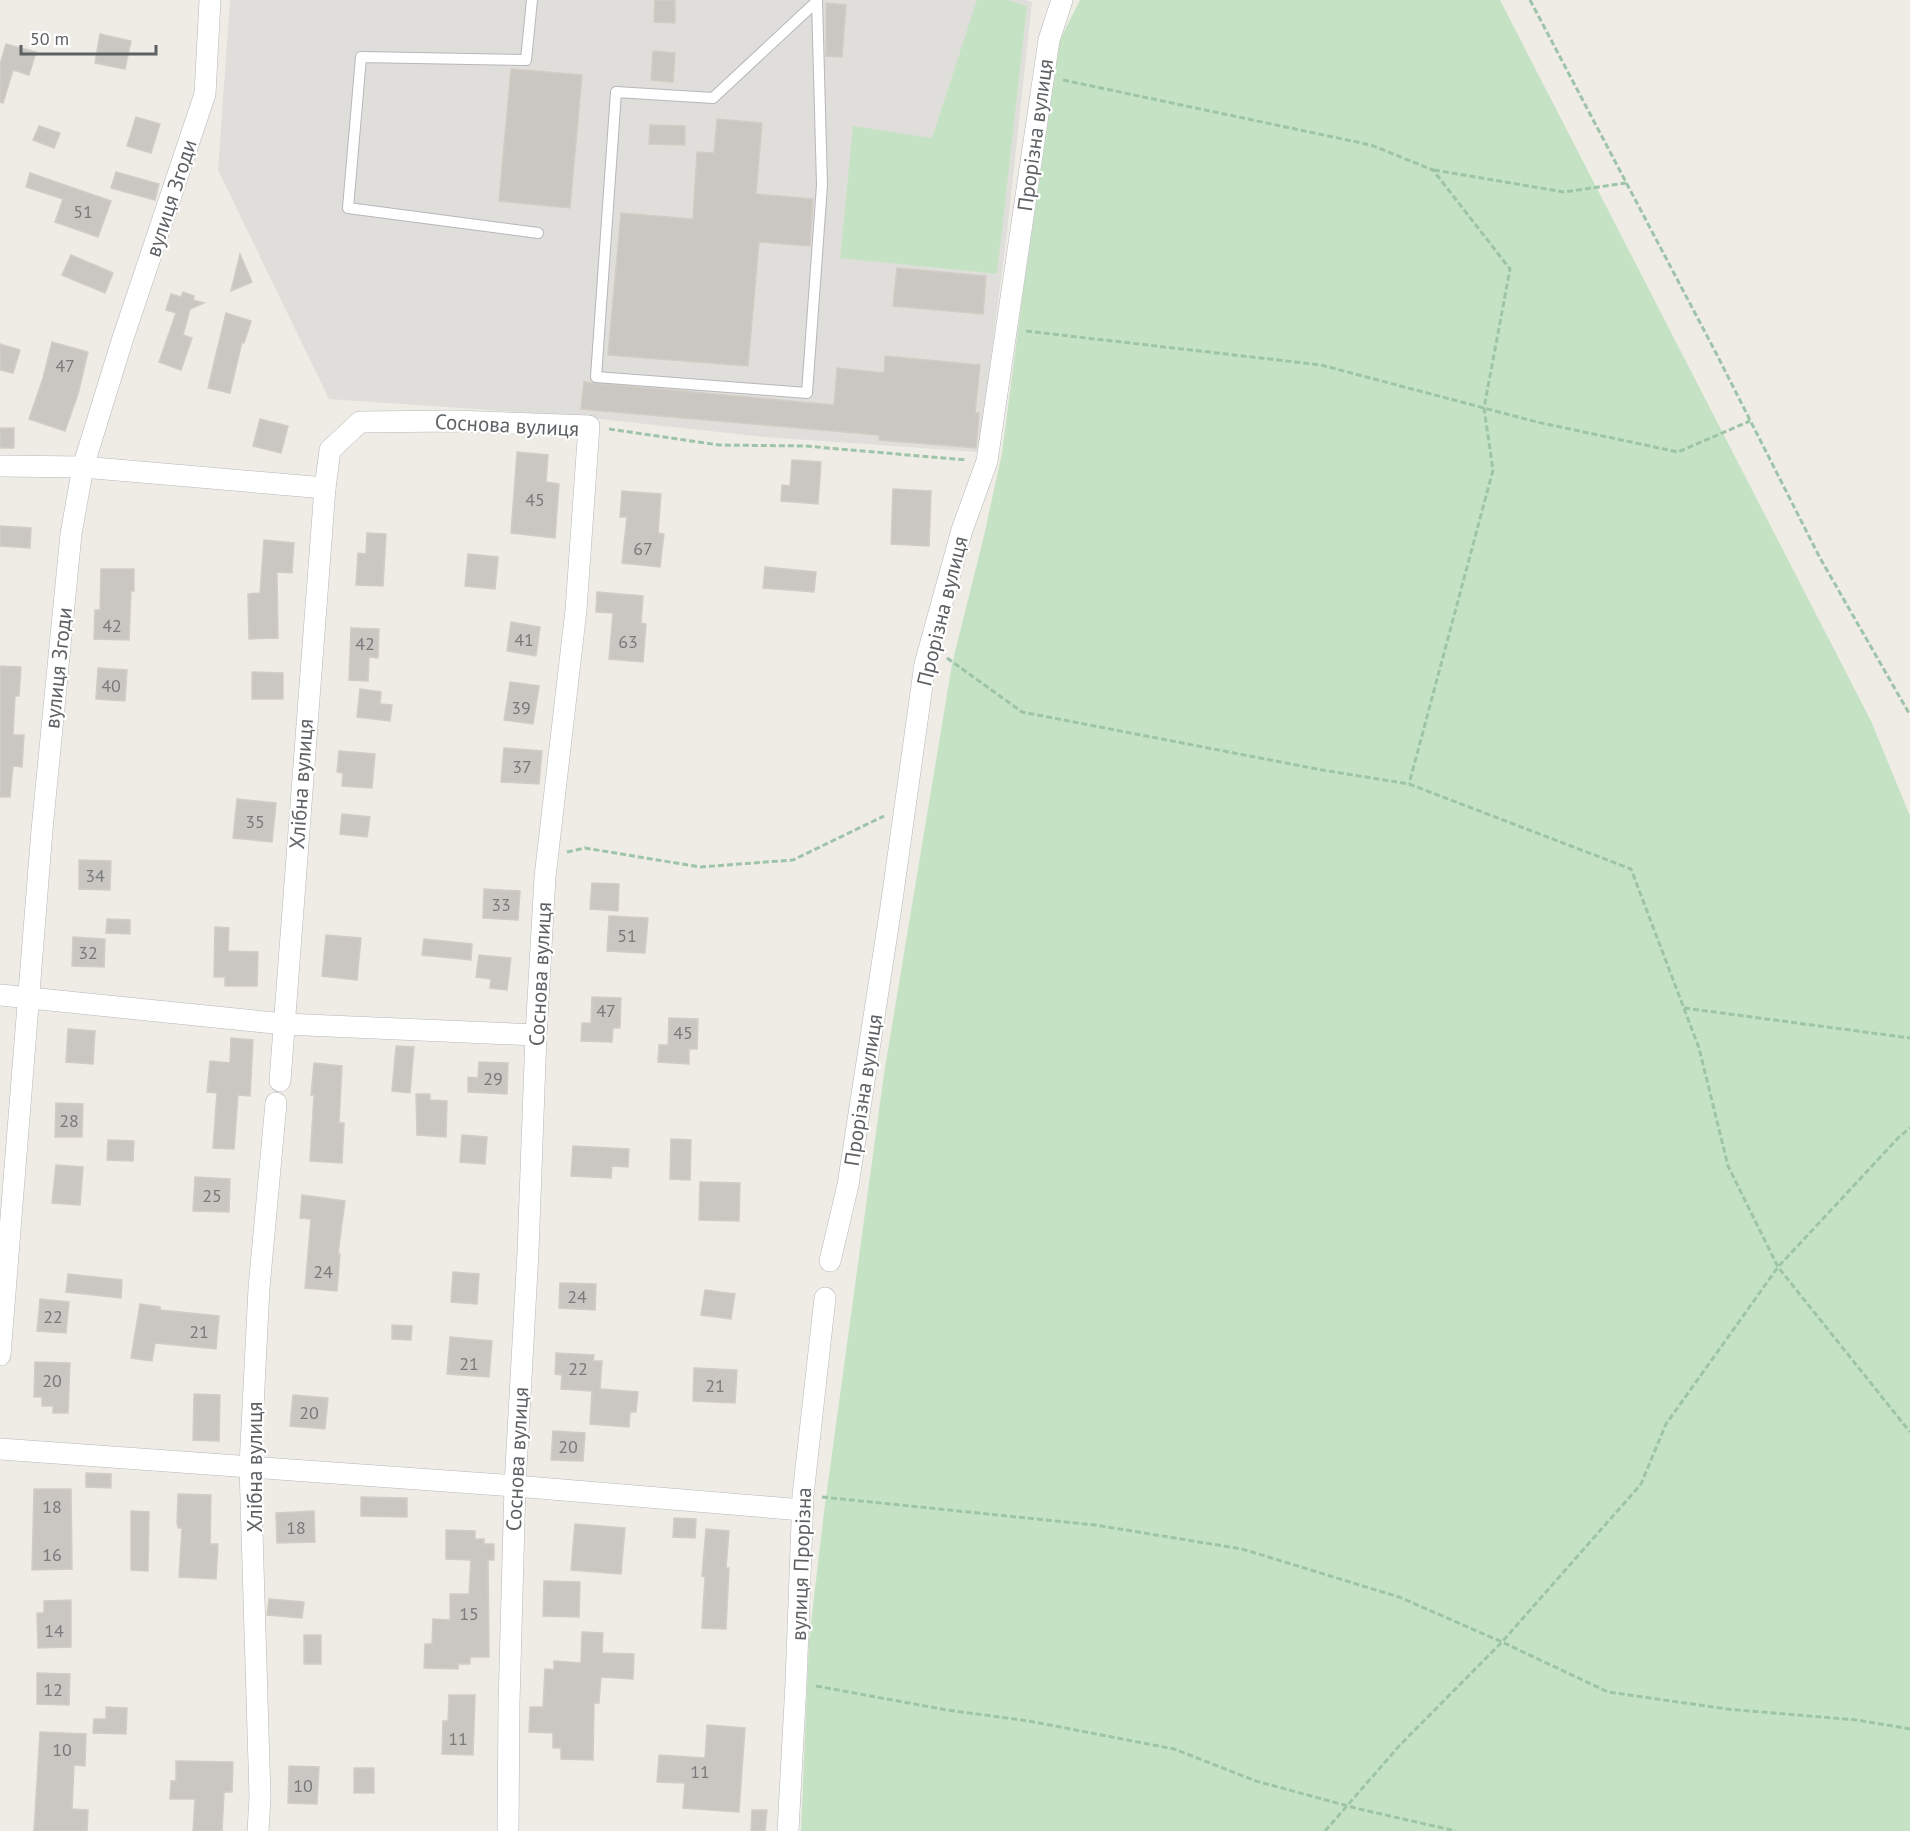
<svg xmlns="http://www.w3.org/2000/svg" width="1910" height="1831" font-family="'PT Sans',sans-serif">
<style>
.industrial{fill:#e0deda}
.green{fill:#c5e3c4}
.building{fill:#cac7c2;stroke:#d2cdc4;stroke-width:1.5}
.lines{fill:none;stroke-linecap:round;stroke-linejoin:round}
.lane-casing{stroke:#b6b7bb;stroke-width:12}
.street-casing{stroke:#b6b7bb;stroke-width:22}
.path{stroke:#9ec4a8;stroke-width:3;stroke-dasharray:6 3;stroke-linecap:butt}
.lane{stroke:#fff;stroke-width:10}
.street{stroke:#fff;stroke-width:21}
.labels{text-anchor:middle;dominant-baseline:central;stroke-width:4.5;stroke-linejoin:round;paint-order:stroke}
.number-label{font-size:18px;fill:#787a7c}
.street-label{font-size:21px;fill:#5d6164;stroke:#fff}
</style>
<rect width="100%" height="100%" fill="#eeece5"/>
<path class="industrial" d="M230 0H1026L1032 2 1007 232 979 452 764 437 573 416 329 399 218 170Z"/>
<g class="green">
<path d="M977 0H1008L1027 6 997 274 840 258 853 126 932 138Z"/>
<path d="M1080 0H1500L1871 721 1910 816V1831H801L809 1640 824 1512 884 1074 952 664 984 536 1002 453 1022 299 1060 40Z"/>
</g>
<g class="building">
<path d="M655 0H675V23L654 22Z"/>
<path d="M826 3 846 5 842 57 826 56Z"/>
<path d="M100 34 131 41 125 69 95 63Z"/>
<path d="M6 44 36 52 29 75 13 70 3 103 0 102V64Z"/>
<path d="M653 51 675 53 673 82 651 80Z"/>
<path d="M511 69 582 75 570 208 499 201Z"/>
<path d="M136 117 160 124 151 153 127 146Z"/>
<path d="M717 119 762 123 756 194 813 199 810 246 759 242 748 366 608 355 621 213 693 219 697 152 714 153Z"/>
<path d="M650 125 685 126V145L649 144Z"/>
<path d="M39 126 60 133 54 148 33 140Z"/>
<path d="M116 172 159 184 155 200 111 188Z"/>
<path d="M30 173 111 201 98 237 55 222 63 199 26 187Z"/>
<path d="M240 254 252 282 231 291Z"/>
<path d="M71 255 113 273 105 293 62 275Z"/>
<path d="M897 268 986 276 983 314 893 306Z"/>
<path d="M183 292 194 296 193 300 204 303 190 309 183 335 192 338 181 370 159 362 176 313 166 310 171 294 181 297Z"/>
<path d="M226 313 251 321 244 343 242 342 230 393 208 388Z"/>
<path d="M52 342 88 352 78 394 65 431 29 419 43 378Z"/>
<path d="M0 344 20 350 13 373 0 370Z"/>
<path d="M885 356 980 365 975 413H979L976 448 879 440V435L581 409 584 382 834 405 837 368 884 373Z"/>
<path d="M260 419 288 426 281 453 253 446Z"/>
<rect x="0" y="428" width="14" height="20"/>
<path d="M517 452 548 455 546 482 559 484 555 538 511 533Z"/>
<path d="M792 460 821 462 818 504 781 501 782 485 790 486Z"/>
<path d="M893 489 931 491 929 546 891 544Z"/>
<path d="M622 491 661 494 658 533 664 534 660 567 622 563 627 517H620Z"/>
<path d="M0 526 31 528 30 548 0 546Z"/>
<path d="M367 533 386 534 383 586 356 585 358 553 366 554Z"/>
<path d="M264 540 294 543 292 573 277 572 278 638 249 639 248 594 260 593Z"/>
<path d="M468 554 498 557 495 589 465 586Z"/>
<path d="M765 567 816 572 814 592 763 588Z"/>
<path d="M101 569H134V591H131L129 640 94 639 95 610H100Z"/>
<path d="M597 592 643 596 641 623 646 624 643 662 609 659 613 613 596 612Z"/>
<path d="M511 622 540 627 536 656 507 651Z"/>
<path d="M351 628 379 629 378 658 369 657 368 681 349 680Z"/>
<path d="M0 666 21 667 19 696H15L13 735H24L22 767 13 766 10 797H0Z"/>
<path d="M98 668 127 670 125 701 96 699Z"/>
<path d="M252 672 283 673V699H252Z"/>
<path d="M510 682 539 686 533 724 504 720Z"/>
<path d="M360 689 381 692 380 704 392 705 390 721 357 717Z"/>
<path d="M504 748 542 751 539 784 501 782Z"/>
<path d="M339 751 375 754 372 788 342 786 343 773 337 772Z"/>
<path d="M237 799 276 803 272 842 233 838Z"/>
<path d="M342 814 370 817 367 837 340 834Z"/>
<path d="M79 860 111 861 110 890 79 889Z"/>
<path d="M592 883 619 884 618 911 590 909Z"/>
<path d="M484 889 520 891 518 920 483 918Z"/>
<path d="M609 916 648 918 645 953 607 951Z"/>
<path d="M107 919 130 920V934L106 933Z"/>
<path d="M215 927 229 928 228 951 258 952 257 986H225V977H214Z"/>
<path d="M326 935 361 938 357 980 322 976Z"/>
<path d="M73 937 105 939 104 967 72 966Z"/>
<path d="M424 939 472 944 471 960 422 955Z"/>
<path d="M479 955 511 958 507 990 490 988 491 979 476 977Z"/>
<path d="M592 997 621 998 620 1028H613L612 1042 581 1041 582 1023H591Z"/>
<path d="M669 1018 698 1019 697 1049H689V1064L658 1062 659 1045H668Z"/>
<path d="M68 1029 95 1031 93 1064 66 1062Z"/>
<path d="M231 1038 253 1040 250 1096 238 1095 234 1149 213 1148 217 1093 207 1092 210 1061 230 1063Z"/>
<path d="M396 1046 414 1047 410 1093 392 1091Z"/>
<path d="M479 1062 508 1063 507 1094 468 1092V1077L478 1078Z"/>
<path d="M314 1063 342 1066 339 1123H344L342 1163 310 1161 314 1095H311Z"/>
<path d="M416 1094H430V1100L447 1101 446 1137 417 1135Z"/>
<path d="M56 1103 83 1104 82 1137H55Z"/>
<path d="M462 1135 487 1137 485 1164 460 1162Z"/>
<path d="M671 1139 691 1140 690 1180 670 1179Z"/>
<path d="M108 1140 134 1141 133 1161 107 1160Z"/>
<path d="M573 1146 629 1149 628 1167 612 1166 611 1178 571 1176Z"/>
<path d="M56 1165 83 1167 80 1205 52 1203Z"/>
<path d="M195 1177 230 1179 229 1212 193 1211Z"/>
<path d="M700 1182 740 1183 739 1221 699 1220Z"/>
<path d="M302 1195 345 1201 338 1254H340L337 1291 305 1288 311 1219 300 1218Z"/>
<path d="M453 1272 479 1274 477 1304 451 1302Z"/>
<path d="M68 1274 122 1280 121 1298 66 1292Z"/>
<path d="M560 1283 596 1284 595 1310 559 1308Z"/>
<path d="M705 1290 735 1294 731 1319 701 1315Z"/>
<path d="M40 1299 69 1302 66 1333 37 1331Z"/>
<path d="M140 1304 160 1307V1310L219 1316 216 1349 155 1343 152 1361 131 1358Z"/>
<path d="M392 1325 412 1326 411 1340 392 1339Z"/>
<path d="M450 1337 492 1341 489 1377 447 1374Z"/>
<path d="M556 1353 594 1355 593 1361H602L600 1389 638 1392 636 1412H630L629 1427 590 1424 592 1391 561 1389 562 1375 555 1374Z"/>
<path d="M35 1362 70 1363 68 1413H53V1406H42V1397H34Z"/>
<path d="M694 1368 737 1370 735 1403 693 1401Z"/>
<path d="M194 1394 220 1395 219 1441 193 1440Z"/>
<path d="M293 1395 328 1398 325 1429 290 1426Z"/>
<path d="M553 1431 585 1433 583 1461 551 1460Z"/>
<path d="M86 1473 111 1474V1488L86 1487Z"/>
<path d="M34 1489H71L72 1569 32 1570Z"/>
<path d="M178 1494 211 1495 210 1544H218L216 1579 179 1577 182 1528H178L177 1523Z"/>
<path d="M361 1497 407 1498V1517L361 1516Z"/>
<path d="M131 1511 149 1512 148 1571 131 1570Z"/>
<path d="M314 1511 315 1542 277 1543 276 1513Z"/>
<path d="M674 1518 696 1519 695 1538 673 1537Z"/>
<path d="M575 1524 625 1528 621 1574 571 1570Z"/>
<path d="M706 1529 729 1531 726 1568H729L726 1629 702 1628 705 1577 702 1576Z"/>
<path d="M446 1530 475 1531V1539H484V1544H494V1560H488L489 1657H470V1664H458V1669L424 1668 425 1644H432L433 1619 450 1620V1594H469L471 1560 446 1559Z"/>
<path d="M544 1581 580 1582 579 1617 543 1616Z"/>
<path d="M269 1599 304 1602 302 1618 267 1615Z"/>
<path d="M71 1600V1647L38 1648 37 1613H44V1601Z"/>
<path d="M582 1632 603 1633 602 1653 634 1654 633 1679 601 1677 599 1703H594L593 1760 561 1759V1748H553V1733L529 1732 530 1707H543L545 1669 554 1670V1661L581 1663Z"/>
<rect x="304" y="1635" width="17" height="29"/>
<path d="M37 1673 70 1674 69 1705 37 1704Z"/>
<path d="M449 1695H475L473 1755 442 1754 443 1721H448Z"/>
<path d="M106 1707 127 1708 126 1734 93 1733 94 1719H106Z"/>
<path d="M707 1725 745 1728 739 1812 683 1808 685 1783 657 1782 659 1755 705 1758Z"/>
<path d="M40 1732 86 1734 85 1766 74 1765 72 1809 88 1810 87 1831H34Z"/>
<path d="M176 1761 233 1762 232 1792H224L222 1831H193L195 1799H170L171 1781H176Z"/>
<path d="M289 1766 319 1767 317 1804 288 1803Z"/>
<rect x="354" y="1768" width="20" height="25"/>
<path d="M752 1810H767L765 1831H751Z"/>
</g>
<g class="lines">
<g class="lane-casing">
<g id="lane">
<path d="M532 0 526 60 361 57 348 208 538 233"/>
<path d="M816 2 713 98 616 92 596 377 807 393 822 185 817 0"/>
</g>
</g>
<g class="street-casing">
<g id="street">
<path d="M0 466 83 467 325 488"/>
<path d="M0 995 284 1024 536 1035"/>
<path d="M280 1081 325 488 330 450 360 422 454 421 589 426 576 610 545 877 536 1035 528 1252 515 1486 509 1703 508 1831"/>
<path d="M830 1261 848 1185 891 907 925 664 962 530 987 461 1049 40 1062 0"/>
<path d="M0 1355 42 830 71 534 83 467 122 341 205 94 210 0"/>
<path d="M0 1449 515 1486 802 1510"/>
<path d="M258 1831 260 1797 250 1466 259 1288 276 1103"/>
<path d="M788 1831 796 1683 803 1495 825 1298"/>
</g>
</g>
<g class="path">
<path d="M1530 0 1716 353 1820 558 1910 715"/>
<path d="M1063 80 1371 145 1433 170 1510 269 1484 408 1493 470 1409 784"/>
<path d="M1434 170 1564 192 1626 183"/>
<path d="M1026 331 1321 365 1537 422 1678 452 1750 421"/>
<path d="M609 429 719 445 805 446 966 460"/>
<path d="M947 658 1022 712 1322 770 1409 784 1631 869 1699 1048 1728 1166 1778 1267 1910 1432"/>
<path d="M567 852 585 848 700 867 793 860 884 816"/>
<path d="M1684 1008 1910 1038"/>
<path d="M822 1497 1095 1525 1242 1549 1399 1597 1502 1642 1608 1692 1727 1709 1857 1720 1910 1729"/>
<path d="M816 1686 947 1710 1029 1721 1174 1749 1256 1781 1359 1809 1456 1831"/>
<path d="M1325 1831 1400 1745 1502 1642 1641 1484 1666 1424 1778 1267 1899 1137 1910 1128"/>
</g>
<use href="#lane" class="lane"/>
<use href="#street" class="street"/>
</g>
<g class="labels">
<g class="number-label">
<text x="83" y="211">51</text>
<text x="65" y="365">47</text>
<text x="535" y="499">45</text>
<text x="643" y="548">67</text>
<text x="112" y="625">42</text>
<text x="524" y="639">41</text>
<text x="628" y="641">63</text>
<text x="365" y="643">42</text>
<text x="111" y="685">40</text>
<text x="521" y="707">39</text>
<text x="522" y="766">37</text>
<text x="255" y="821">35</text>
<text x="95" y="875">34</text>
<text x="501" y="904">33</text>
<text x="627" y="935">51</text>
<text x="88" y="952">32</text>
<text x="606" y="1010">47</text>
<text x="683" y="1032">45</text>
<text x="493" y="1078">29</text>
<text x="69" y="1120">28</text>
<text x="212" y="1195">25</text>
<text x="323" y="1271">24</text>
<text x="577" y="1296">24</text>
<text x="53" y="1316">22</text>
<text x="199" y="1331">21</text>
<text x="469" y="1363">21</text>
<text x="578" y="1368">22</text>
<text x="52" y="1380">20</text>
<text x="715" y="1385">21</text>
<text x="309" y="1412">20</text>
<text x="568" y="1446">20</text>
<text x="52" y="1506">18</text>
<text x="296" y="1527">18</text>
<text x="52" y="1554">16</text>
<text x="469" y="1613">15</text>
<text x="54" y="1630">14</text>
<text x="53" y="1689">12</text>
<text x="458" y="1738">11</text>
<text x="62" y="1749">10</text>
<text x="700" y="1771">11</text>
<text x="303" y="1785">10</text>
</g>
<g class="street-label">
<text transform="translate(1035 135) rotate(-82)">Прорізна вулиця</text>
<text transform="translate(171 198) rotate(-72)">вулиця Згоди</text>
<text transform="translate(507 425) rotate(3)">Соснова вулиця</text>
<text transform="translate(942 611) rotate(-76)">Прорізна вулиця</text>
<text transform="translate(58 668) rotate(-84)">вулиця Згоди</text>
<text transform="translate(301 784) rotate(-86)">Хлібна вулиця</text>
<text transform="translate(540 974) rotate(-87)">Соснова вулиця</text>
<text transform="translate(863 1090) rotate(-81)">Прорізна вулиця</text>
<text transform="translate(517 1459) rotate(-87)">Соснова вулиця</text>
<text transform="translate(254 1467) rotate(-90)">Хлібна вулиця</text>
<text transform="translate(801 1564) rotate(-88)">вулиця Прорізна</text>
</g>
</g>
<path d="M21 45v9h135v-9" fill="none" stroke="#5d6164" stroke-width="3"/>
<text x="30" y="45" font-size="18" fill="#5d6164" stroke="#ffffff" stroke-width="4.5" paint-order="stroke">50 m</text>
</svg>
